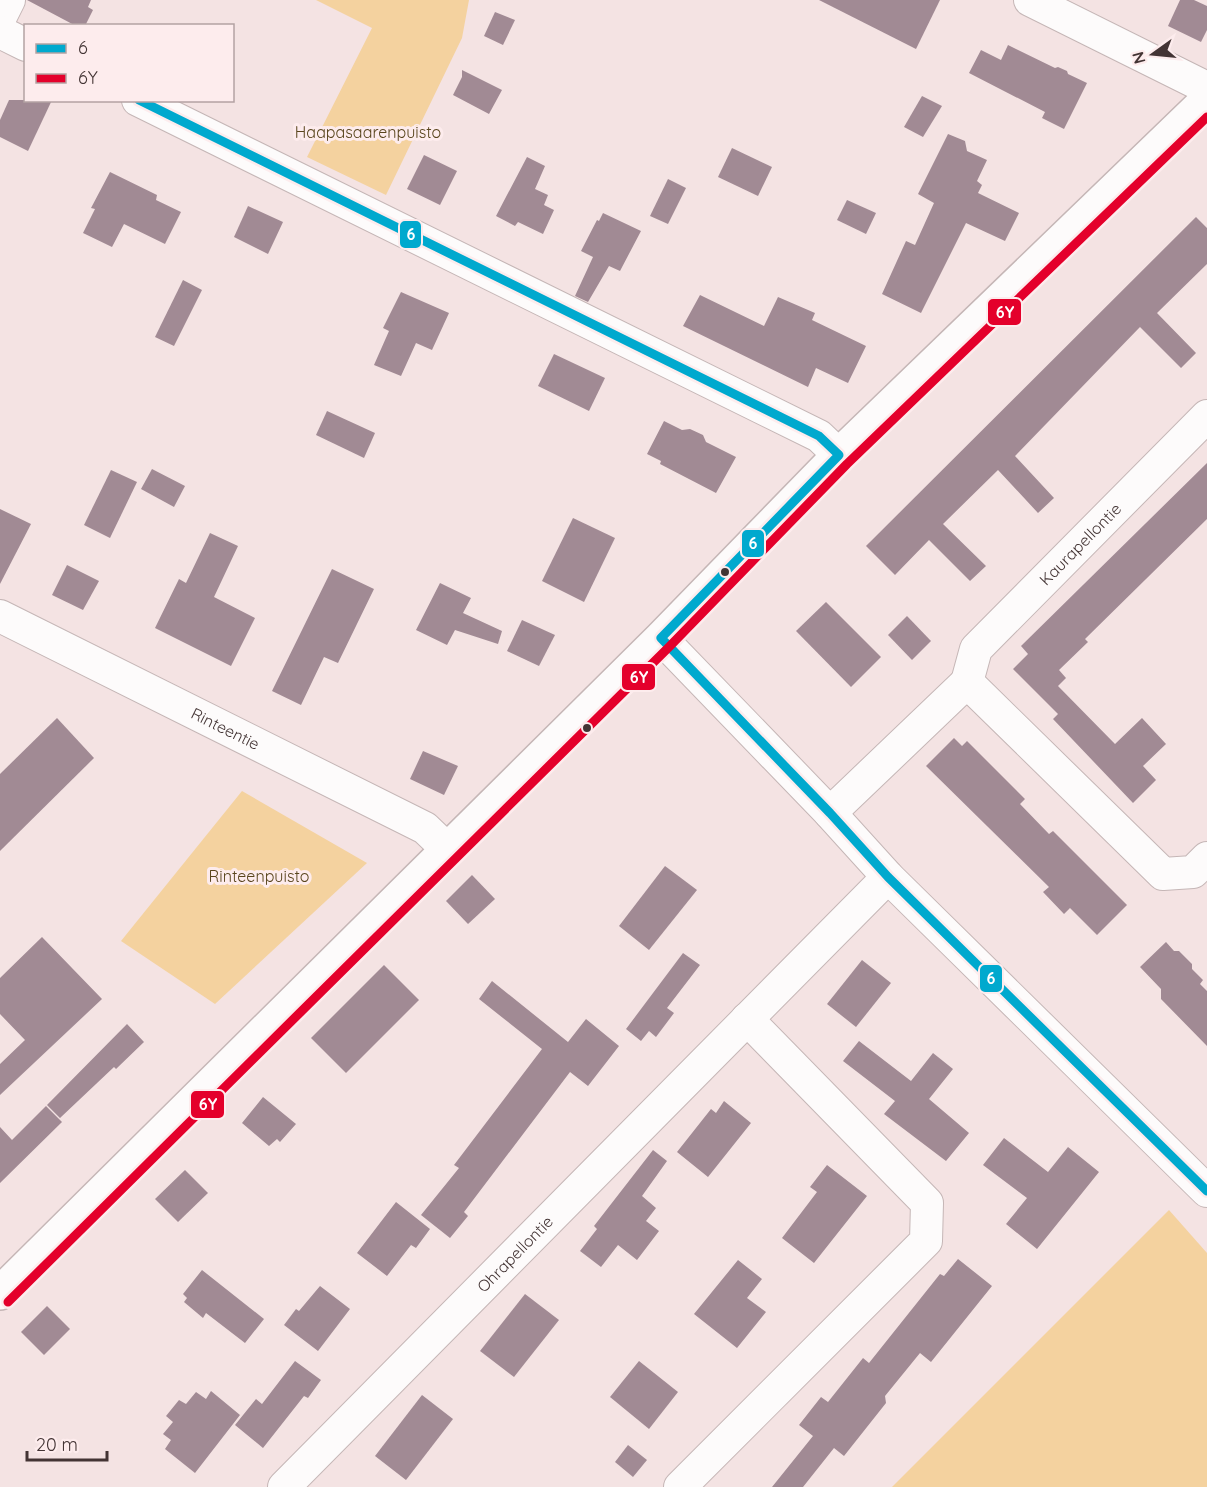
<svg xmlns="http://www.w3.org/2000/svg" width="1207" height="1487" font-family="Quicksand,sans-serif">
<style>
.green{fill:#f4d29f}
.building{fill:#a18a94}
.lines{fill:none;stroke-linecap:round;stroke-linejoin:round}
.minor-casing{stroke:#c5b6b6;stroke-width:34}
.secondary-casing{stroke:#c5b6b6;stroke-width:36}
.minor{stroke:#fdfbfb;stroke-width:32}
.secondary{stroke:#fdfbfb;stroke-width:33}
.bus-1-casing{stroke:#fdeced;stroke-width:14}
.bus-2-casing{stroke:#fdeced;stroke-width:14}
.bus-1{stroke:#00a9ce;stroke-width:9}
.bus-2{stroke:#e4002b;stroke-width:9}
.bus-dot{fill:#433434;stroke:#fdeced;stroke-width:2}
.labels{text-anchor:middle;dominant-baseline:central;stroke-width:6;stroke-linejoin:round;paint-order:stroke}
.park-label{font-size:16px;fill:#59451d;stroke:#fdeced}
.street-label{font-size:16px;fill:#433434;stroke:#fdeced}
.line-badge{stroke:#fdeced;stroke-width:2}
.badge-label{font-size:16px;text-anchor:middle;font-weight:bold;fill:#fff}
</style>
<rect width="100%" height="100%" fill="#f4e3e3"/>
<g class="green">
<path d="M316 0H469L462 38 386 195 307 157 372 28Z"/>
<path d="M242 791 367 863 215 1004 121 941Z"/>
<path d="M1169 1210 1207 1253V1487H892Z"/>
</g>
<g class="building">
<path d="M27 0H91L88 7 93 10 85 26H76Z"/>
<path d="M819 0H940L916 49Z"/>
<path d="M1180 0H1194L1207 6V30L1201 42 1168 26Z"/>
<path d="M495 12 515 20 503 45 484 36Z"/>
<path d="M1008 45 1055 68 1058 67 1067 71 1068 74 1087 83 1064 129 1042 118 1045 112 969 73 981 50 1001 60Z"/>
<path d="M462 70 502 90 489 114 453 95 462 77Z"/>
<path d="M922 96 942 106 923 137 904 127Z"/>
<path d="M9 100H52L28 151 0 137V120Z"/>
<path d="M948 134 965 141 967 151 987 160 977 181 982 185 978 193 1019 213 1005 241 966 223 921 313 882 294 906 241 915 245 934 203 918 194Z"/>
<path d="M732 148 772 167 758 196 718 177Z"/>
<path d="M424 155 457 171 440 205 407 189Z"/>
<path d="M527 157 545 166 535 189 548 195 544 205 554 210 543 234 518 222 515 226 496 216Z"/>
<path d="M110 172 157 195 156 200 181 212 165 244 124 224 112 247 83 233 95 209 91 208Z"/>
<path d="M668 179 686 188 668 224 650 216Z"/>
<path d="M847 200 876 213 866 234 837 220Z"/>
<path d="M248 206 283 222 268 254 234 237Z"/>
<path d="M603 213 641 231 620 271 609 266 588 302 575 296 593 257 581 251 597 220 599 221Z"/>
<path d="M1196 217 1207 228V264L1157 313 1196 353 1181 368 1140 327 1015 456 1054 498 1038 513 998 470 943 524 986 566 970 581 929 540 895 575 866 546Z"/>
<path d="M183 280 202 290 174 346 155 337Z"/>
<path d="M401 292 449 313 432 350 416 343 401 376 374 365 389 331 383 328Z"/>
<path d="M700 295 764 326 778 297 815 313 812 320 866 346 848 383 816 368 808 387 683 326Z"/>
<path d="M554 354 605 378 589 411 538 386Z"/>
<path d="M327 411 375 433 364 458 316 435Z"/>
<path d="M664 421 682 430 690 429 703 435 706 442 736 457 716 493 660 464 661 461 647 454Z"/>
<path d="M1207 463V519L1085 639 1088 642 1059 670 1066 678 1058 686 1115 744 1142 718 1166 744 1143 766 1156 780 1133 803 1053 719 1058 714 1013 669 1028 654 1021 646Z"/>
<path d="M152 469 185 486 174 507 141 489Z"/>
<path d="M111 470 137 482 110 538 84 525Z"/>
<path d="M0 509 31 524 0 584Z"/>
<path d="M573 518 615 538 584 602 542 581Z"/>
<path d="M210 533 238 546 214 597 255 618 231 666 155 628 179 579 186 583Z"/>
<path d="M67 565 99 581 83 610 52 595Z"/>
<path d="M332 569 374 589 338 663 324 657 301 705 272 691Z"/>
<path d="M440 583 471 598 463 613 502 631 498 644 455 630 447 645 416 630Z"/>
<path d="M826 602 881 657 851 687 796 631Z"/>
<path d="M907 616 931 641 912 660 888 635Z"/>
<path d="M522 620 555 635 539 666 507 651Z"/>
<path d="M57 718 94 758 0 851V774Z"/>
<path d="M954 738 962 746 967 741 1025 799 1020 804 1049 834 1053 831 1127 905 1097 935 1070 908 1064 914 1043 892 1049 887 926 766Z"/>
<path d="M423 751 458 766 444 795 410 779Z"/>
<path d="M665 866 697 890 649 950 619 926Z"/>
<path d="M472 875 495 899 468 924 446 901Z"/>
<path d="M42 937 102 999 0 1095V1064L25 1040 0 1014V978Z"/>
<path d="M1166 942 1174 951H1179L1192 964V969L1203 980 1200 984 1207 991V1046L1161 999V989L1140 967Z"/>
<path d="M683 953 700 965 667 1008 674 1013 656 1037 649 1031 641 1041 626 1029Z"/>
<path d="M862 960 891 983 856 1027 827 1004Z"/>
<path d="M384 965 419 1000 346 1073 311 1038Z"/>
<path d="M492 981 568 1042 586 1019 619 1046 588 1086 570 1072 464 1212 468 1216 450 1238 421 1215 459 1168 454 1165 542 1049 479 999Z"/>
<path d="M127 1024 144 1042 116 1069 114 1067 60 1118 47 1105Z"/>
<path d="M859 1041 911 1081 933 1053 953 1069 929 1099 969 1133 946 1161 884 1114 895 1101 843 1061Z"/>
<path d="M263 1097 296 1124 280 1142 277 1139 269 1146 242 1123Z"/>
<path d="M724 1101 751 1123 708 1177 677 1152 711 1109 716 1113Z"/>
<path d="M46 1106 62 1122 0 1183V1127L12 1140Z"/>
<path d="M1004 1138 1048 1172 1068 1147 1099 1172 1037 1249 1006 1224 1027 1198 983 1165Z"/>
<path d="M653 1150 667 1161 642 1196 656 1208 646 1221 659 1231 637 1260 618 1245 601 1267 580 1251 597 1229 594 1226Z"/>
<path d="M827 1165 867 1196 814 1263 782 1238 817 1192 810 1187Z"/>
<path d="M185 1170 208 1193 178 1222 155 1199Z"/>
<path d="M396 1202 430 1229 416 1248 411 1245 387 1276 357 1253Z"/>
<path d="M958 1259 992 1286 931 1362 920 1353 885 1396 886 1403 844 1456 834 1448 803 1487H772L813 1436 799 1425 821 1397 828 1402 863 1358 869 1363 940 1274 944 1276Z"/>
<path d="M738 1260 762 1279 747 1298 766 1312 737 1348 694 1314Z"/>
<path d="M202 1270 264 1319 245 1343 206 1313 203 1318 184 1302 187 1298 183 1294Z"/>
<path d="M320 1286 350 1309 318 1351 284 1325 296 1309 299 1311Z"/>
<path d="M525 1294 559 1320 514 1377 480 1351Z"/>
<path d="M47 1306 70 1329 44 1355 21 1332Z"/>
<path d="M295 1361 321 1380 308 1398 304 1396 263 1448 235 1425 256 1399 262 1404Z"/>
<path d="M639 1361 678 1392 649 1429 610 1397Z"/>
<path d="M211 1391 240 1415 195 1473 165 1449 171 1440 163 1434 173 1422 166 1416 179 1400 186 1404 196 1392 206 1399Z"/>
<path d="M422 1395 453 1419 406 1480 375 1456Z"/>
<path d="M628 1445 647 1460 633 1477 615 1462Z"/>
</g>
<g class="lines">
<g class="minor-casing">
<g id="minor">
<path d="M1030 0 1207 88"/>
<path d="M0 18 9 0"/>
<path d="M0 32 26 45"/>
<path d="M138 100 819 436 839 455"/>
<path id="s1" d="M0 616 425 828 447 849"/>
<path d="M661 638 830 813 888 877 1207 1191"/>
<path id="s2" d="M967 682 976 649 1207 416"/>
<path d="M830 813 967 682 1163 874 1193 872 1207 858"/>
<path id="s3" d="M284 1487 888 877"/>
<path d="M680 1487 926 1241 927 1203 747 1019"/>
</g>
</g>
<g class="secondary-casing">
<path id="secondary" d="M0 1293 661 638 839 455 1207 100"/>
</g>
<use href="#minor" class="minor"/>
<use href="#secondary" class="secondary"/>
<g class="bus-1-casing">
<path id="bus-1" d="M139 100 819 436 839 455 661 638 830 813 888 877 1207 1191"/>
</g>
<g class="bus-2-casing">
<path id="bus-2" d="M8 1302 669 647 847 464 1207 117"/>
</g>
<use href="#bus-1" class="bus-1"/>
<use href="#bus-2" class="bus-2"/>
</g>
<g class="bus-dot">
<circle cx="725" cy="572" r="5"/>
<circle cx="587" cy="728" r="5"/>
</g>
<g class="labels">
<g class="park-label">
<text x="368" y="132">Haapasaarenpuisto</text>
<text x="259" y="876">Rinteenpuisto</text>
</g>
<g class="street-label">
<text stroke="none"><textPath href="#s2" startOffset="182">Kaurapellontie</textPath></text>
<text stroke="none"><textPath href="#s1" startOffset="252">Rinteentie</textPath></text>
<text stroke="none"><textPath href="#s3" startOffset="328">Ohrapellontie</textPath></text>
</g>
</g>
<g class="line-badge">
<rect x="399" y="220" width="23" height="29" rx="6" fill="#00a9ce"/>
<rect x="987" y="298" width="35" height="28" rx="6" fill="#e4002b"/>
<rect x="741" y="529" width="24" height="29" rx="6" fill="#00a9ce"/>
<rect x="621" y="663" width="35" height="28" rx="6" fill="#e4002b"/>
<rect x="979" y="964" width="24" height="29" rx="6" fill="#00a9ce"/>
<rect x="190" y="1090" width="35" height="29" rx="6" fill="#e4002b"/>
</g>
<g class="badge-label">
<text x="411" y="240">6</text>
<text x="1005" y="318">6Y</text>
<text x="753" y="549">6</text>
<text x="639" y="683">6Y</text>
<text x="991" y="984">6</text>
<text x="208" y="1110">6Y</text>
</g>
<rect x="24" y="24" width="210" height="78" fill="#fdeced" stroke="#b3a2a3" stroke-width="1.5"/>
<rect x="36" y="44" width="30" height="9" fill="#00a9ce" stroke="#b3a2a3" stroke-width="1.5"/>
<text x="78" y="54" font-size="18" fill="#433434">6</text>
<rect x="36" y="74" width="30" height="9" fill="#e4002b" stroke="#b3a2a3" stroke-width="1.5"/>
<text x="78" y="84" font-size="18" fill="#433434">6Y</text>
<g transform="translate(1153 54) rotate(255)" stroke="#fdeced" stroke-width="4.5" paint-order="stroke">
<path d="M0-4.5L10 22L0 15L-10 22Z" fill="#433434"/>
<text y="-9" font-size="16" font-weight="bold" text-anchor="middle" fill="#433434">N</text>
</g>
<path d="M27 1451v9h80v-9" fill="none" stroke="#433434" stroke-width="3"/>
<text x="36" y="1451" font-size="18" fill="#433434" stroke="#fdeced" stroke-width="4.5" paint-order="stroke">20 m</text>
</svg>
